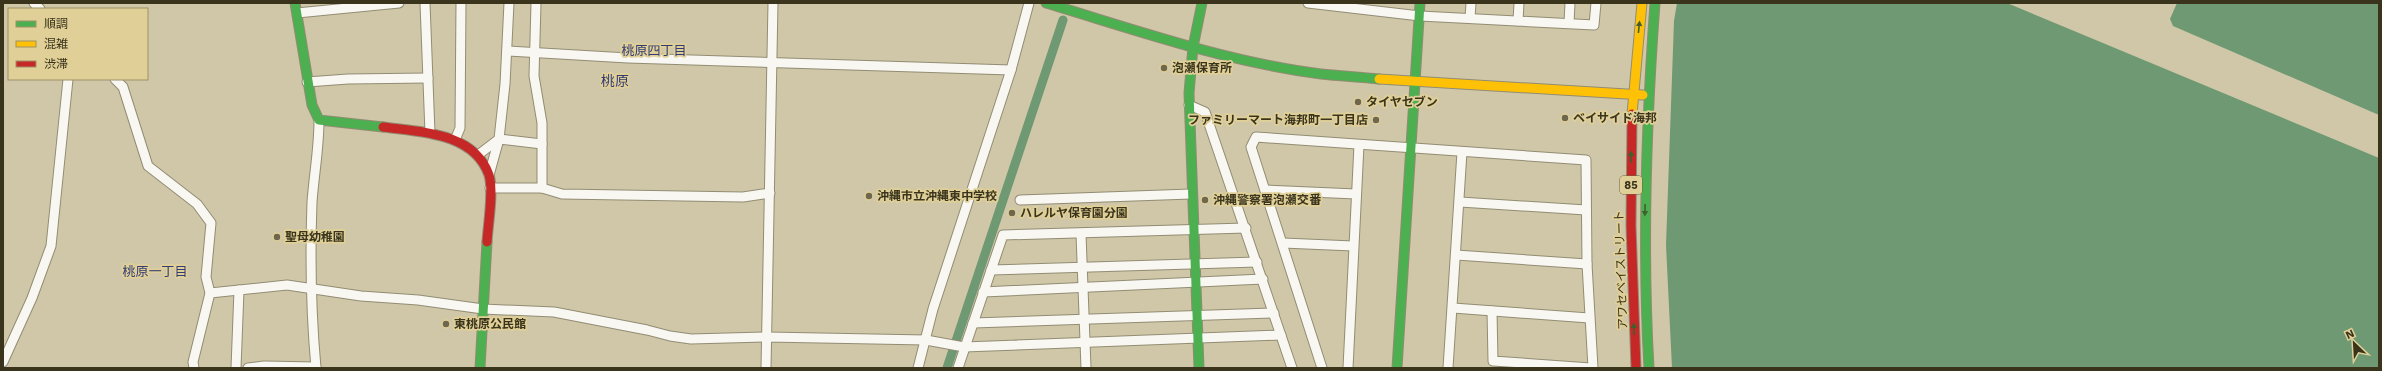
<svg xmlns="http://www.w3.org/2000/svg" width="2382" height="371" font-family="'Work Sans','Noto Sans JP',sans-serif">
<style>
.water{fill:#6e9973}
.lines{fill:none;stroke-linecap:round;stroke-linejoin:round}
.canal{stroke:#6e9973;stroke-width:9}
.street-casing{stroke:#928c73;stroke-width:11}
.fast-casing{stroke:#928c73;stroke-width:11}
.slow-casing{stroke:#928c73;stroke-width:11}
.jam-casing{stroke:#928c73;stroke-width:11}
.street{stroke:#f8f7f2;stroke-width:9}
.fast{stroke:#4caf50;stroke-width:9}
.slow{stroke:#ffc107;stroke-width:9}
.jam{stroke:#c62828;stroke-width:9}
.oneway{fill:#405f2f}
.poi-dot{fill:#6e674e;stroke:#e0d097;stroke-width:1.5}
.labels{text-anchor:middle;dominant-baseline:central;stroke-width:3.5;stroke-linejoin:round;paint-order:stroke}
.shield{fill:#e0d097;stroke:#6c6342;stroke-width:1}
.shield-label{font-size:11px;font-weight:bold;fill:#3a341d}
.poi-label{font-size:12px;font-weight:bold;fill:#3a341d;stroke:#e0d097;text-anchor:start}
.street-label{font-size:12px;fill:#3a341d;stroke:#e0d097}
.neighbourhood-label{font-size:13px;fill:#323b76;stroke:#e0d097}
.quarter-label{font-size:14px;fill:#323b76;stroke:#e0d097}
</style>
<rect width="100%" height="100%" fill="#cfc7a8"/>
<g class="water">
<path d="M1677 3H2007L2379 158V368H1672L1666 245 1674 21Z"/>
<path d="M2177 3H2379V115L2173 26 2170 19Z"/>
</g>
<g class="lines">
<path class="canal" d="M947 368 1063 20"/>
<g class="street-casing">
<g id="street">
<path d="M34 3 40 9"/>
<path d="M425 3 430 133"/>
<path d="M536 3 534 76 542 123V188"/>
<path d="M1308 3 1420 16 1594 25 1596 3"/>
<path d="M297 13 399 3"/>
<path d="M1470 18 1471 3"/>
<path d="M1518 21 1519 3"/>
<path d="M1569 23 1570 3"/>
<path d="M507 51 628 58 1011 70"/>
<path d="M115 79 123 87 148 166 197 204 211 223 206 277 210 293 193 362 194 368"/>
<path d="M307 82 348 79 428 78"/>
<path d="M1189 105 1205 112 1292 368"/>
<path d="M455 140 460 128 461 3"/>
<path d="M478 155 499 139 505 84 509 3"/>
<path d="M489 175 499 139 542 144"/>
<path d="M490 188H542L562 194 743 197 770 193"/>
<path d="M1265 190 1356 194"/>
<path d="M1020 200 1191 194"/>
<path d="M1460 202 1586 210"/>
<path d="M1081 234 1086 368"/>
<path d="M1283 243 1353 246"/>
<path d="M1456 255 1587 264"/>
<path d="M991 270 1257 262"/>
<path d="M983 292 1263 279"/>
<path d="M210 293 287 285 361 296 418 300 483 309 554 312 647 330 670 336 691 339 767 337 926 340 964 347 1281 335"/>
<path d="M1453 308 1589 318"/>
<path d="M1492 311 1493 361 1591 368"/>
<path d="M973 323 1274 313"/>
<path d="M3 362 32 298 51 246 68 79"/>
<path d="M236 368 239 290"/>
<path d="M248 368 264 366 316 367"/>
<path d="M316 368C311 313 310 257 312 202 314 174 319 149 319 120"/>
<path d="M766 368 773 3"/>
<path d="M918 368 933 309 1011 70 1029 3"/>
<path d="M958 368 1003 235 1246 228"/>
<path d="M1322 368 1251 147 1256 137 1586 160 1587 264 1593 368"/>
<path d="M1348 368 1359 145"/>
<path d="M1448 368 1462 152"/>
</g>
</g>
<g class="fast-casing">
<g id="fast">
<path d="M295 3 312 105 319 120 383 127"/>
<path d="M1046 3C1136 30 1227 62 1321 74 1340 76 1360 77 1379 79"/>
<path d="M480 368 487 242"/>
<path d="M1199 368 1189 93 1193 47 1202 3"/>
<path d="M1397 368 1420 3"/>
<path d="M1649 368C1642 246 1646 125 1655 3"/>
</g>
</g>
<g class="slow-casing">
<g id="slow">
<path d="M1379 79 1643 95"/>
<path d="M1632 114 1642 3"/>
</g>
</g>
<g class="jam-casing">
<g id="jam">
<path d="M1632 114 1631 226 1636 368"/>
<path d="M383 127C420 132 474 132 489 175 494 191 488 224 487 242"/>
</g>
</g>
<use href="#street" class="street"/>
<use href="#fast" class="fast"/>
<use href="#slow" class="slow"/>
<use href="#jam" class="jam"/>
</g>
<defs><path id="oneway-solid" d="M-6-.8H1V-3.2L6.5 0L1 3.2V.8H-6Z"/></defs>
<g class="oneway">
<use href="#oneway-solid" transform="translate(1639 27) rotate(-84)"/>
<use href="#oneway-solid" transform="translate(1631 157) rotate(-89)"/>
<use href="#oneway-solid" transform="translate(1645 210) rotate(91)"/>
<use href="#oneway-solid" transform="translate(1634 329) rotate(-92)"/>
</g>
<g class="poi-dot">
<circle cx="1164" cy="68" r="4"/>
<circle cx="1358" cy="102" r="4"/>
<circle cx="1565" cy="118" r="4"/>
<circle cx="1376" cy="120" r="4"/>
<circle cx="869" cy="196" r="4"/>
<circle cx="1205" cy="200" r="4"/>
<circle cx="1012" cy="213" r="4"/>
<circle cx="277" cy="237" r="4"/>
<circle cx="446" cy="324" r="4"/>
</g>
<g class="labels">
<rect class="shield" x="1620" y="176" width="22" height="18" rx="3"/>
<g class="shield-label">
<text x="1631" y="185">85</text>
</g>
<g class="poi-label">
<text x="1172" y="68">泡瀬保育所</text>
<text x="1366" y="102">タイヤセブン</text>
<text x="1573" y="118">ベイサイド海邦</text>
<text x="1368" y="120" text-anchor="end">ファミリーマート海邦町一丁目店</text>
<text x="877" y="196">沖縄市立沖縄東中学校</text>
<text x="1213" y="200">沖縄警察署泡瀬交番</text>
<text x="1020" y="213">ハレルヤ保育園分園</text>
<text x="285" y="237">聖母幼稚園</text>
<text x="454" y="324">東桃原公民館</text>
</g>
<g class="street-label">
<text transform="translate(1621 270) rotate(-92)">アワセベイストリート</text>
</g>
<g class="neighbourhood-label">
<text x="654" y="50">桃原四丁目</text>
<text x="155" y="271">桃原一丁目</text>
</g>
<g class="quarter-label">
<text x="615" y="81">桃原</text>
</g>
</g>
<rect width="2382" height="371" fill="none" stroke="#3a341d" stroke-width="8"/>
<rect x="8" y="8" width="140" height="72" fill="#e0d097" stroke="#9e9266"/>
<rect x="16" y="21" width="20" height="6" fill="#4caf50" stroke="#9e9266"/>
<text x="44" y="28" font-size="12" fill="#3a341d">順調</text>
<rect x="16" y="41" width="20" height="6" fill="#ffc107" stroke="#9e9266"/>
<text x="44" y="48" font-size="12" fill="#3a341d">混雑</text>
<rect x="16" y="61" width="20" height="6" fill="#c62828" stroke="#9e9266"/>
<text x="44" y="68" font-size="12" fill="#3a341d">渋滞</text>
<g transform="translate(2354 343) rotate(335)" stroke="#e0d097" stroke-width="3" paint-order="stroke">
<path d="M0-3L7 15L0 10L-7 15Z" fill="#3a341d"/>
<text y="-6" font-size="11" font-weight="bold" text-anchor="middle" fill="#3a341d">N</text>
</g>
</svg>
